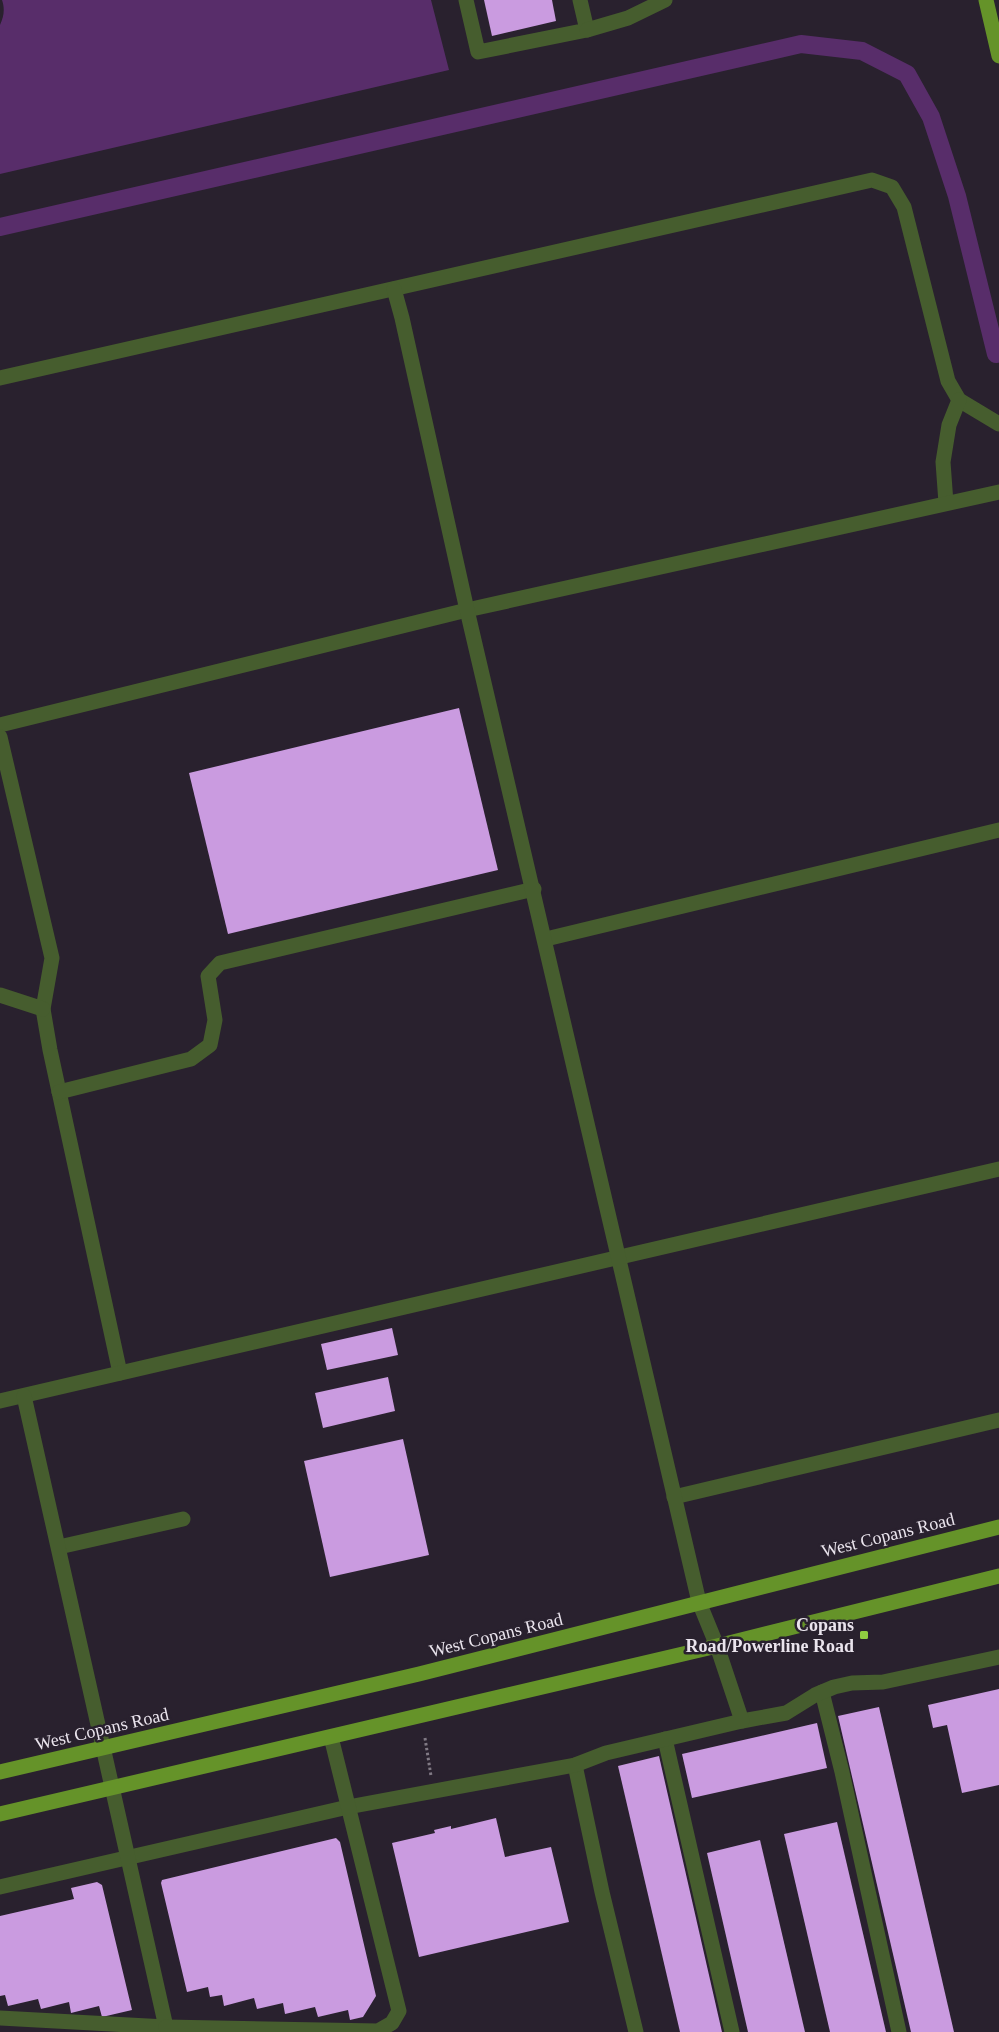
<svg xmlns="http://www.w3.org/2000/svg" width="999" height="2032" font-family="Georgia,serif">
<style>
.water{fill:#582d6a}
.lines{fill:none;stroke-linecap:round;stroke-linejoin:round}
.canal{stroke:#582d6a;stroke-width:18}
.building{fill:#ca9be0}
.path{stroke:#817a85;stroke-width:3;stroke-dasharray:2.5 2.5;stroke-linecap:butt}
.minor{stroke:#465d2e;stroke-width:15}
.major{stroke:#659329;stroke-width:15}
.poi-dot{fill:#90cd41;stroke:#29212e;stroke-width:2}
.labels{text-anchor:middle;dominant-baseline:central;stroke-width:5;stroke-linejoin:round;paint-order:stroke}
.street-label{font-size:18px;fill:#eae4ed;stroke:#29212e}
.poi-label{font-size:18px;font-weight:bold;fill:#eae4ed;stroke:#29212e;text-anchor:end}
</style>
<rect width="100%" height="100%" fill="#29212e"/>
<path class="water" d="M2 0H431L449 70 0 174V25C4 16 5 9 2 0Z"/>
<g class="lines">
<path class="canal" d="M0 227 801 44 862 51 907 74 931 117 957 196 996 354"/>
</g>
<g class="building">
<path d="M484 0H552L556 21 492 36Z"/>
<path d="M459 708 498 870 228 934 189 773Z"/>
<path d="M392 1328 398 1355 327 1370 321 1344Z"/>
<path d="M388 1377 395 1411 323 1428 315 1393Z"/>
<path d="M403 1439 429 1555 330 1577 304 1461Z"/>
<path d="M999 1689V1785L962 1793 947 1725 933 1728 928 1705Z"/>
<path d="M879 1707 954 2032H911L838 1716Z"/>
<path d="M817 1723 827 1768 692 1798 682 1754Z"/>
<path d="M659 1756 722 2032H680L618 1766Z"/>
<path d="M496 1818 505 1857 551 1847 569 1922 419 1957 392 1843 435 1833 434 1830 451 1826V1829Z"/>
<path d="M837 1822 886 2032H830L784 1834Z"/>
<path d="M336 1838 340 1842 376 1996 363 2017 350 2020 348 2010 318 2017 315 2007 285 2014 283 2003 257 2009 254 1998 224 2006 222 1995 210 1997 208 1987 187 1992 161 1883 162 1880Z"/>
<path d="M760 1840 805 2032H748L707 1853Z"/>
<path d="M97 1882 102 1885 132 2010 102 2017 99 2006 71 2013 69 2002 41 2009 38 1999 8 2006 5 1995 0 1996V1916L74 1899 71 1888Z"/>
</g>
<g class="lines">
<path class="path" d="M425 1738 431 1776"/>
<g class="minor">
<path d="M466 0 478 52 587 30 580 0"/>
<path d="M587 30 628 18 665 0"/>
<path d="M0 378 872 180 892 187 904 207 948 381 959 400 999 424"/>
<path d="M946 503 943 462 949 425 959 400"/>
<path d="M0 725 467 610 999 492"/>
<path d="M0 737 52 958 43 1009 50 1050 120 1373"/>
<path d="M546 939 999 830"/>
<path d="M0 995 43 1009"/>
<path d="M59 1092 191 1059 210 1045 215 1020 208 976 220 963 534 889"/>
<path d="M0 1401 999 1169"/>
<path d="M674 1497 999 1420"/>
<path d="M59 1547 183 1519"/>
<path d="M822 1692 842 1772 899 2032"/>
<path d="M742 1721 786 1713 815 1695 834 1687 852 1683 883 1682 999 1657"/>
<path d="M665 1739 732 2032"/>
<path d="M575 1765 602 1892 636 2032"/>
<path d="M0 1887 348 1807 575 1765 606 1753 742 1721 717 1646 699 1602 467 610 402 318 394 289"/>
<path d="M0 2018 166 2027 24 1396"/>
<path d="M166 2027 378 2031 392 2023 399 2011 331 1737"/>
</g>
<g class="major">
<path d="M986 0 999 56"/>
<path d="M0 1772 419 1674 999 1527"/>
<path d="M0 1814 717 1646 999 1576"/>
</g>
</g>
<rect class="poi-dot" x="859" y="1630" width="10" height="10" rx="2.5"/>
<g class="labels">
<g class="street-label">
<text transform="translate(888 1535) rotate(-14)">West Copans Road</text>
<text transform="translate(496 1635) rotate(-14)">West Copans Road</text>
<text transform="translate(102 1729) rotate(-13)">West Copans Road</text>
</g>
<g class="poi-label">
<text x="854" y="1625">Copans<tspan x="854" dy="21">Road/Powerline Road</tspan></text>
</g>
</g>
</svg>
